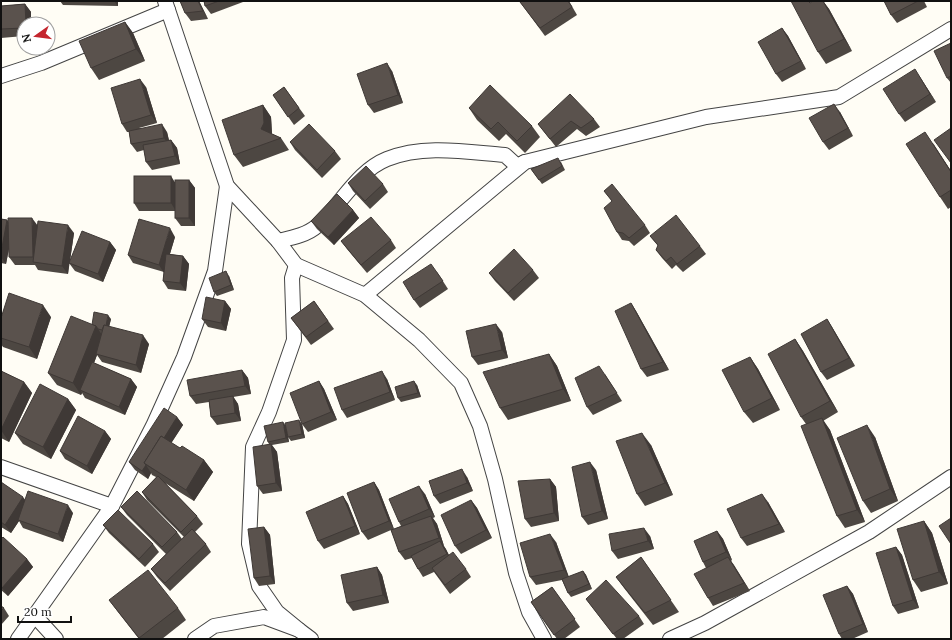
<svg xmlns="http://www.w3.org/2000/svg" width="952" height="640" font-family="Lora,serif">
<style>
.lines{fill:none;stroke-linecap:round;stroke-linejoin:round}
.street-casing{stroke:#444;stroke-width:16}
.street{stroke:#fff;stroke-width:14}
.wall{fill:#4d4742}
.shaded-wall{fill:#3f3936}
.building{fill:#5a524d;stroke:#3f3936}
</style>
<rect width="100%" height="100%" fill="#fffdf5"/>
<g class="lines">
<g class="street-casing">
<g id="street">
<path d="M165 1 227 186 278 241 296 265 365 295 419 340 461 383 480 426 495 479 516 573 529 612 544 639"/>
<path d="M1 76 41 63 168 10"/>
<path d="M278 241C291 238 307 235 317 226 341 205 357 171 387 159 424 144 467 152 505 155L517 166 525 162"/>
<path d="M296 265 292 278 294 340 269 412 253 447 249 544 259 586 277 612 299 630"/>
<path d="M365 295 525 162 706 117 839 97 951 29"/>
<path d="M1 467 112 506"/>
<path d="M35 616 56 639"/>
<path d="M18 639 112 506 153 426 184 357 215 271 227 186"/>
<path d="M195 639 214 626 264 617 299 630 311 639"/>
<path d="M670 639 705 623 869 532 951 477"/>
</g>
</g>
<use href="#street" class="street"/>
</g>
<g class="wall">
<path d="M60 1H118V6L63 5Z"/>
<path d="M180 1H199L208 19 191 21 185 13Z"/>
<path d="M204 1H242L243 2 211 14 205 6Z"/>
<path d="M569 1 577 15 545 36 520 2Z"/>
<path d="M813 1H823L829 9 852 51 826 64 818 52Z"/>
<path d="M884 1H924L927 7 897 23 891 15Z"/>
<path d="M25 4 31 12 24 24V36L1 38V6Z"/>
<path d="M125 22 133 33 145 61 99 80 91 68Z"/>
<path d="M782 28 788 36 806 69 782 82 776 74Z"/>
<path d="M951 43V88V83L947 78Z"/>
<path d="M392 71 403 103 374 113 368 105Z"/>
<path d="M920 77 936 102 905 122 899 114Z"/>
<path d="M146 87 157 123 139 128 167 132 169 140H171L177 148 180 164 152 170 146 162 144 150 137 152 131 144 129 132H127L122 124Z"/>
<path d="M284 87 305 116 294 125 273 95Z"/>
<path d="M263 105 271 117 272 134 281 138 289 150 243 167 234 155Z"/>
<path d="M469 108 532 126 540 137 525 153 506 134 499 141 477 120Z"/>
<path d="M840 112 853 136 829 150 823 142Z"/>
<path d="M594 119 600 127 586 136 577 129 556 147 538 124Z"/>
<path d="M290 142 335 151 341 159 322 178 295 150Z"/>
<path d="M933 143 951 171V207L948 209 940 197Z"/>
<path d="M561 162 565 170 542 184 531 169Z"/>
<path d="M189 180 195 188V226H181L175 218V211H139L134 203 175 182Z"/>
<path d="M348 183 383 184 388 192 370 209 353 191Z"/>
<path d="M604 191 645 225 650 233 634 246 629 241 622 240 617 232 612 201Z"/>
<path d="M353 210 359 218 334 245 317 229 311 221Z"/>
<path d="M1 219 7 220 9 223 38 226V228L74 233 70 261 110 242 116 250 103 282 75 271 69 263 68 274 38 270 35 265H15L9 257V248L6 264 1 263Z"/>
<path d="M650 236 700 246 706 254 683 272 676 265 672 269 662 258 656 250 658 246Z"/>
<path d="M175 237 170 254 183 256 189 264 186 291 168 289 163 281 164 272 133 263 128 255Z"/>
<path d="M391 240 396 248 367 273 347 249 341 241Z"/>
<path d="M533 270 539 278 514 301 495 281 489 273Z"/>
<path d="M437 272 448 289 420 308 414 300Z"/>
<path d="M229 276 234 290 217 296 214 292Z"/>
<path d="M225 301 231 309 226 331 208 327 202 319Z"/>
<path d="M314 301 334 329 311 345 291 318Z"/>
<path d="M631 303 636 311 669 370 647 377 641 369Z"/>
<path d="M51 317 37 359 3 347 1 344V318Z"/>
<path d="M111 319 109 327 149 344 141 373 102 362 97 355 94 363 131 379 137 387 125 415 85 398 82 393 81 395 57 385 48 373 92 325Z"/>
<path d="M827 319 832 327 855 366 827 380 821 372Z"/>
<path d="M502 332 508 358 478 365 472 357Z"/>
<path d="M795 339 803 351 838 412 823 421 830 430 865 522 845 528 837 516 806 424 801 417Z"/>
<path d="M549 354 557 366 571 401 508 420 500 408Z"/>
<path d="M750 357 758 369 780 410 753 423 744 412Z"/>
<path d="M242 370 248 378 251 394 233 397 238 404 241 421 217 425 211 417 209 402 196 404 190 396Z"/>
<path d="M1 371 24 382 32 393 9 442 1 438Z"/>
<path d="M605 374 622 401 593 415 587 407Z"/>
<path d="M387 379 395 400 347 418 342 410Z"/>
<path d="M319 381 324 389 337 420 308 432 302 424Z"/>
<path d="M417 385 421 397 401 402 398 398Z"/>
<path d="M68 399 76 410 51 459 23 444 15 433Z"/>
<path d="M177 417 183 425 171 443 180 448 204 460 213 472 194 501 165 483 197 516 203 524 195 532 206 544 211 552 170 591 157 577 151 569 166 554 127 515 121 507 177 532 182 539 184 537 147 500 142 492 156 477 152 475 151 473 148 479 135 470 129 462Z"/>
<path d="M302 424 305 438 291 441 288 437Z"/>
<path d="M286 426 289 442 272 445 277 452 282 491 263 494 257 486 269 444 268 442Z"/>
<path d="M105 431 111 439 92 474 65 459 60 451Z"/>
<path d="M875 437 898 501 871 513 863 501Z"/>
<path d="M651 445 673 495 645 506 637 494Z"/>
<path d="M596 470 608 519 588 525 582 517Z"/>
<path d="M467 477 473 491 440 504 434 496Z"/>
<path d="M550 479 556 487 559 521 531 527 525 519Z"/>
<path d="M1 482 25 500 73 513 63 542 23 528 19 521 11 533 1 527Z"/>
<path d="M374 482 379 490 394 529 401 526 399 522 425 494 435 517 433 518 437 524 444 546 449 555 466 569 471 577 450 594 434 572 423 577 418 569 412 558 405 560 399 552 391 530 368 540 362 532Z"/>
<path d="M343 496 348 504 360 534 324 549 318 541Z"/>
<path d="M471 500 477 508 492 538 461 554 455 546Z"/>
<path d="M768 502 785 532 747 546 741 538Z"/>
<path d="M924 521 932 533 948 584 921 592 913 580Z"/>
<path d="M103 525 153 544 159 552 145 567 109 533Z"/>
<path d="M264 527 270 535 275 584 259 586 254 578Z"/>
<path d="M717 531 723 539 732 560 731 561 750 591 713 606 708 598 706 568 703 562Z"/>
<path d="M650 536 654 549 618 559 612 551Z"/>
<path d="M1 539 27 559 33 567 8 596 1 590Z"/>
<path d="M556 542 569 577 583 571 586 575 592 589 571 597 568 593 562 580 536 585 530 577Z"/>
<path d="M896 547 902 555 919 608 898 614 893 606Z"/>
<path d="M641 557 679 612 653 625 624 588 616 577Z"/>
<path d="M377 567 382 575 389 603 353 611 347 603Z"/>
<path d="M847 586 853 594 868 632 852 639H842L839 634Z"/>
<path d="M552 587 580 627 564 639H557L531 602Z"/>
<path d="M586 599 639 616 644 624 623 639H617Z"/>
<path d="M109 600 178 608 186 620 162 639H139L118 612Z"/>
<path d="M1 606 4 608 9 616 1 625Z"/>
</g>
<g class="shaded-wall">
<path d="M114 1H118V6Z"/>
<path d="M198 1H199L208 19 203 11Z"/>
<path d="M823 1 829 9 852 51 844 39Z"/>
<path d="M25 4 31 12V24H26Z"/>
<path d="M125 22 133 33 145 61 136 49Z"/>
<path d="M782 28 788 36 806 69 801 61Z"/>
<path d="M387 63 392 71 403 103 398 95Z"/>
<path d="M915 69 920 77 936 102 930 94Z"/>
<path d="M140 79 146 87 157 123 151 115Z"/>
<path d="M834 104 840 112 853 136 848 128Z"/>
<path d="M263 105 271 117 272 134 261 129Z"/>
<path d="M162 124 167 132 170 146 164 138Z"/>
<path d="M925 132 951 171V172Z"/>
<path d="M171 140 177 148 180 164 175 156Z"/>
<path d="M171 176 176 184V211L171 203Z"/>
<path d="M189 180 195 188V226L189 218Z"/>
<path d="M353 210 359 218 334 245 328 237Z"/>
<path d="M32 218 38 226V263L37 262 33 257Z"/>
<path d="M7 220 13 228 6 264 1 257V253Z"/>
<path d="M68 225 74 233 68 274 62 266Z"/>
<path d="M170 228 175 237 164 273 159 265Z"/>
<path d="M110 242 116 250 103 282 98 274Z"/>
<path d="M183 256 189 264 186 291 180 283Z"/>
<path d="M226 271 229 276 234 290 231 285Z"/>
<path d="M225 301 231 309 226 331 221 323Z"/>
<path d="M631 303 636 311 669 370 663 362Z"/>
<path d="M43 305 51 317 37 359 29 347Z"/>
<path d="M108 315 111 319 107 335 105 331Z"/>
<path d="M827 319 832 327 855 366 849 358Z"/>
<path d="M496 324 502 332 508 358 502 350Z"/>
<path d="M96 326 104 338 96 354 97 355 83 392 80 390 82 393 81 395 73 383Z"/>
<path d="M143 335 149 344 141 373 136 365Z"/>
<path d="M795 339 803 351 838 412 830 401Z"/>
<path d="M549 354 557 366 571 401 563 389Z"/>
<path d="M750 357 758 369 780 410 772 398Z"/>
<path d="M242 370 248 378 251 394 245 386Z"/>
<path d="M382 371 387 379 395 400 390 392Z"/>
<path d="M131 379 137 387 125 415 119 407Z"/>
<path d="M319 381 324 389 337 420 331 412Z"/>
<path d="M414 381 417 385 421 397 418 393Z"/>
<path d="M24 382 32 393 9 442 1 430Z"/>
<path d="M233 396 238 404 241 421 235 413Z"/>
<path d="M68 399 76 410 51 459 43 447Z"/>
<path d="M177 417 183 425 154 470 146 465Z"/>
<path d="M822 418 830 430 865 522 857 510Z"/>
<path d="M299 420 302 424 305 438 302 434Z"/>
<path d="M283 422 286 426 289 442 286 438Z"/>
<path d="M867 425 875 437 898 501 890 489Z"/>
<path d="M105 431 111 439 92 474 87 466Z"/>
<path d="M642 433 651 445 673 495 665 483Z"/>
<path d="M271 444 277 452 282 491 276 483Z"/>
<path d="M204 460 213 472 194 501 186 490Z"/>
<path d="M590 462 596 470 608 519 602 511Z"/>
<path d="M146 465 151 473 148 479 142 471Z"/>
<path d="M462 469 467 477 473 491 467 483Z"/>
<path d="M550 479 556 487 559 521 554 513Z"/>
<path d="M374 482 379 490 394 529 389 521Z"/>
<path d="M419 486 425 494 435 517 429 509Z"/>
<path d="M762 494 768 502 785 532 779 524Z"/>
<path d="M343 496 348 504 360 534 355 526Z"/>
<path d="M23 497 29 505 18 520 19 521 11 533 5 525Z"/>
<path d="M471 500 477 508 492 538 486 530Z"/>
<path d="M68 505 73 513 63 542 58 534Z"/>
<path d="M431 516 437 524 444 546 439 538Z"/>
<path d="M924 521 932 533 948 584 939 572Z"/>
<path d="M264 527 270 535 275 584 270 576Z"/>
<path d="M644 528 650 536 654 549 648 541Z"/>
<path d="M717 531 723 539 732 560 726 552Z"/>
<path d="M550 534 556 542 569 578 564 570Z"/>
<path d="M440 541 446 549 452 562 447 554Z"/>
<path d="M896 547 902 555 919 608 913 600Z"/>
<path d="M728 557 734 565 750 591 744 583Z"/>
<path d="M27 559 33 567 8 596 2 588Z"/>
<path d="M377 567 382 575 389 603 383 595Z"/>
<path d="M583 571 586 575 592 589 589 584Z"/>
<path d="M847 586 853 594 868 632 863 624Z"/>
</g>
<g class="building">
<path d="M180 1H198L203 11 185 13Z"/>
<path d="M204 1H219L205 6Z"/>
<path d="M521 1H568L572 7 540 28 520 2Z"/>
<path d="M791 1H808L810 3 813 1H823L844 39 818 52Z"/>
<path d="M884 1H918L891 15Z"/>
<path d="M25 4 26 24H24V28L1 29V6Z"/>
<path d="M125 22 136 49 91 68 79 41Z"/>
<path d="M782 28 801 61 776 74 758 42Z"/>
<path d="M951 43V76L947 78 934 51Z"/>
<path d="M387 63 398 95 368 105 357 74Z"/>
<path d="M915 69 930 94 899 114 883 89Z"/>
<path d="M140 79 151 115 122 124 111 88Z"/>
<path d="M490 85 532 126 517 141 498 122 491 129 469 108Z"/>
<path d="M284 87 299 108 288 117 273 95Z"/>
<path d="M570 94 594 119 581 128 571 121 550 139 538 124Z"/>
<path d="M834 104 848 128 823 142 809 118Z"/>
<path d="M263 105 264 123 261 129 281 138 234 155 222 120Z"/>
<path d="M162 124 164 138 131 144 129 131Z"/>
<path d="M309 124 335 151 317 170 290 142Z"/>
<path d="M951 128V163L934 140Z"/>
<path d="M925 132 951 172V190L940 197 906 144Z"/>
<path d="M171 140 175 156 146 162 143 145Z"/>
<path d="M558 158 562 166 539 180 531 169Z"/>
<path d="M366 166 383 184 365 201 348 183Z"/>
<rect x="134" y="176" width="37" height="27"/>
<rect x="175" y="180" width="14" height="38"/>
<path d="M612 184 645 225 629 238 623 233 617 232 604 208 612 201 604 191Z"/>
<path d="M337 194 353 210 328 237 311 221Z"/>
<path d="M676 215 700 246 677 264 671 257 666 261 656 250 658 245 650 236Z"/>
<path d="M371 217 391 240 361 265 341 241Z"/>
<path d="M8 218H32L33 257H9Z"/>
<path d="M1 219 7 220 1 253Z"/>
<path d="M139 219 170 228 159 265 128 255Z"/>
<path d="M38 221 68 225 62 266 33 262Z"/>
<path d="M82 231 110 242 98 274 69 263Z"/>
<path d="M514 249 533 270 508 293 489 273Z"/>
<path d="M166 254 183 256 180 283 163 281Z"/>
<path d="M431 264 443 281 414 300 403 282Z"/>
<path d="M226 271 231 285 214 292 209 278Z"/>
<path d="M9 293 43 305 29 347 1 338V318Z"/>
<path d="M206 297 225 301 221 323 202 319Z"/>
<path d="M314 301 328 321 306 337 291 318Z"/>
<path d="M631 303 663 362 641 369 615 311Z"/>
<path d="M94 312 108 315 106 326 104 325 102 330 98 329 96 326 92 325Z"/>
<path d="M71 316 96 326 73 383 48 373Z"/>
<path d="M827 319 849 358 821 372 801 334Z"/>
<path d="M496 324 502 350 472 357 466 331Z"/>
<path d="M104 325 143 335 136 365 96 354Z"/>
<path d="M795 339 830 401 801 417 768 354Z"/>
<path d="M549 354 563 389 500 408 483 372Z"/>
<path d="M750 357 772 398 744 412 722 370Z"/>
<path d="M92 362 131 379 119 407 80 390Z"/>
<path d="M599 366 617 393 587 407 575 378Z"/>
<path d="M242 370 245 386 190 396 187 380Z"/>
<path d="M1 371 24 382 1 430Z"/>
<path d="M382 371 390 392 342 410 334 388Z"/>
<path d="M319 381 331 412 302 424 290 393Z"/>
<path d="M414 381 418 393 398 398 395 387Z"/>
<path d="M40 384 68 399 43 447 15 433Z"/>
<path d="M233 396 235 413 211 417 209 400Z"/>
<path d="M164 408 177 417 164 438 161 436 144 463 146 465 142 471 129 462Z"/>
<path d="M78 416 105 431 87 466 60 451Z"/>
<path d="M822 418 857 510 837 516 801 426Z"/>
<path d="M299 420 302 434 288 437 285 423Z"/>
<path d="M283 422 286 438 268 442 264 426Z"/>
<path d="M867 425 890 489 863 501 837 438Z"/>
<path d="M642 433 665 483 637 494 616 441Z"/>
<path d="M161 436 180 448 182 446 204 460 186 490 144 463Z"/>
<path d="M271 444 276 483 257 486 253 447Z"/>
<path d="M590 462 602 511 582 517 572 467Z"/>
<path d="M462 469 467 483 434 496 429 481Z"/>
<path d="M158 476 197 516 181 532 142 492Z"/>
<path d="M550 479 554 513 525 519 518 481Z"/>
<path d="M1 482 23 497 5 525 1 522Z"/>
<path d="M374 482 389 521 362 532 347 493Z"/>
<path d="M419 486 429 509 399 522 389 499Z"/>
<path d="M28 491 68 505 58 534 18 520Z"/>
<path d="M137 491 177 532 162 547 121 507Z"/>
<path d="M762 494 779 524 741 538 727 509Z"/>
<path d="M343 496 355 526 318 541 306 512Z"/>
<path d="M471 500 486 530 455 546 441 515Z"/>
<path d="M118 510 153 544 139 559 103 525Z"/>
<path d="M431 516 439 538 399 552 391 530Z"/>
<path d="M951 518V544L939 526Z"/>
<path d="M924 521 939 572 913 580 897 529Z"/>
<path d="M264 527 270 576 254 578 248 529Z"/>
<path d="M644 528 648 541 612 551 609 534Z"/>
<path d="M192 529 206 544 165 583 151 569Z"/>
<path d="M717 531 726 552 703 562 694 541Z"/>
<path d="M550 534 564 570 530 577 520 543Z"/>
<path d="M3 537 27 559 2 588 1 587V539Z"/>
<path d="M440 541 447 554 418 569 411 556Z"/>
<path d="M896 547 913 600 893 606 876 553Z"/>
<path d="M453 552 466 569 445 585 432 568Z"/>
<path d="M641 557 671 600 645 613 616 577Z"/>
<path d="M728 557 744 583 708 598 694 574Z"/>
<path d="M377 567 383 595 347 603 341 575Z"/>
<path d="M148 570 178 608 139 638 109 600Z"/>
<path d="M583 571 589 584 568 593 562 579Z"/>
<path d="M606 580 639 616 613 634 586 599Z"/>
<path d="M847 586 863 624 839 634 823 595Z"/>
<path d="M552 587 575 619 554 635 531 602Z"/>
<path d="M1 606 4 608 1 611Z"/>
</g>
<rect width="952" height="640" fill="none" stroke="#111111" stroke-width="4"/>
<g transform="translate(36 36) rotate(256)"><circle r="19" fill="#ffffff" stroke="#a0a0a0"/>
<path d="M0-3L7 15L0 10L-7 15Z" fill="#c4262e"/>
<text y="-6" font-size="11" font-weight="bold" text-anchor="middle" fill="#111111">N</text>
</g>
<path d="M18 616v6h53v-6" fill="none" stroke="#111111" stroke-width="2"/>
<text x="24" y="616" font-size="12" fill="#111111" stroke="#ffffff" stroke-width="3" paint-order="stroke">20 m</text>
</svg>
